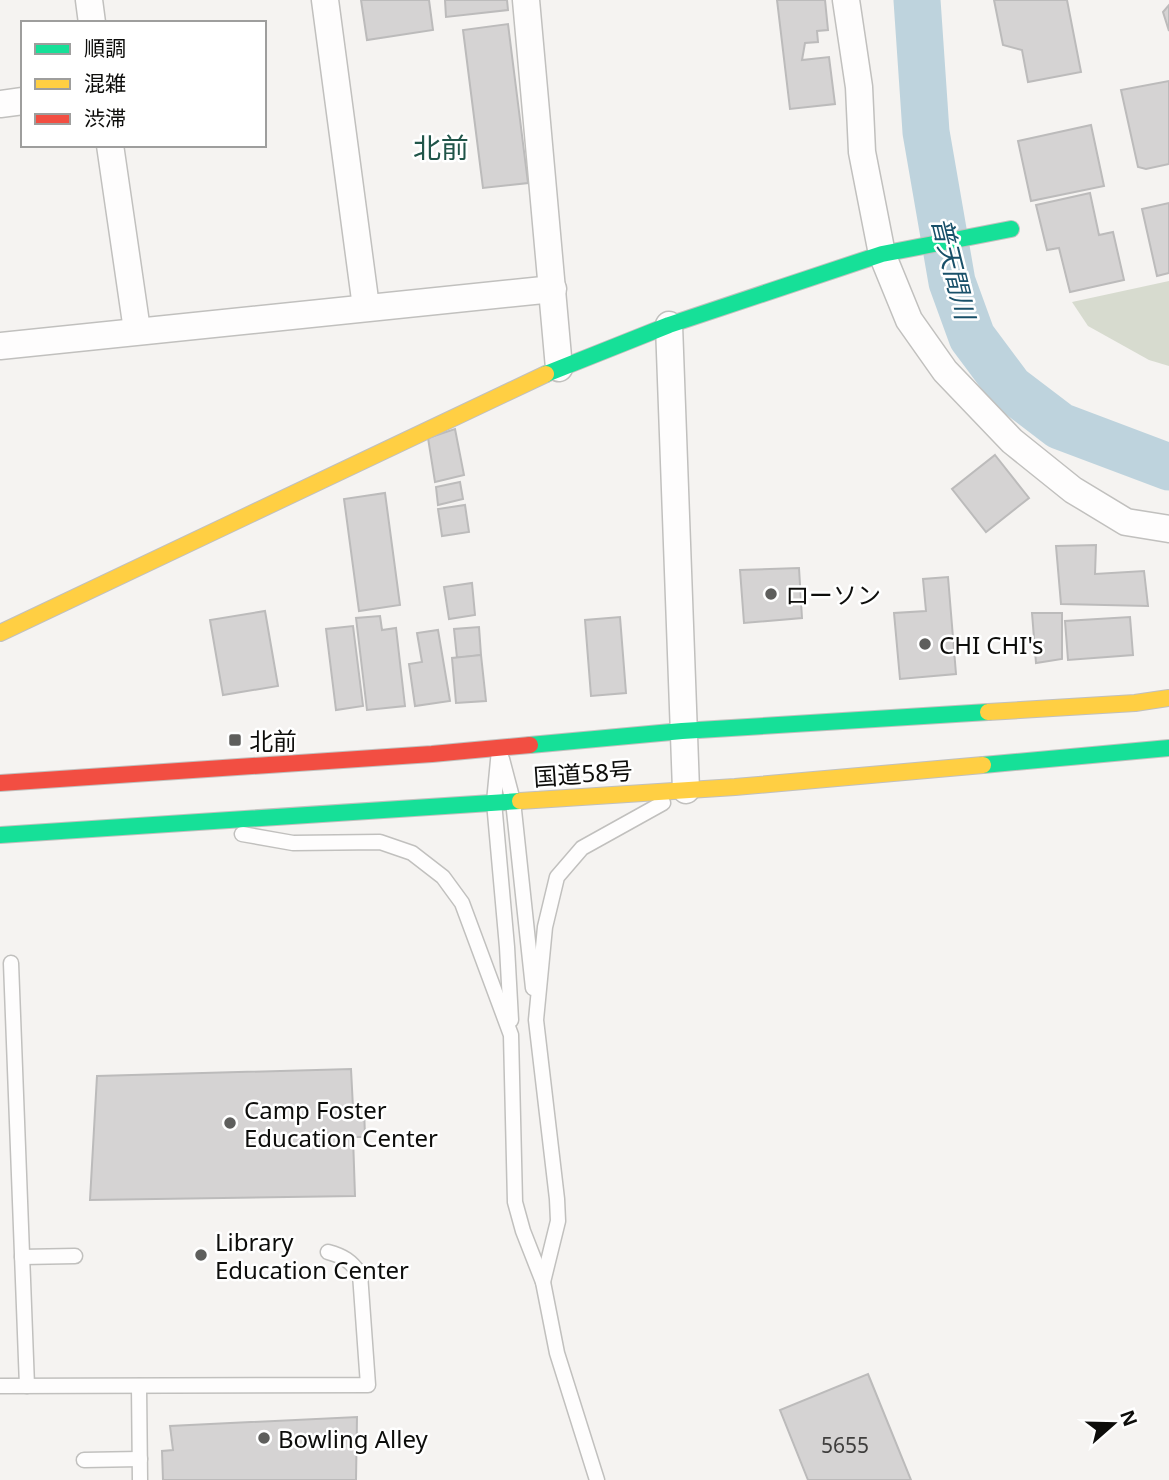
<svg xmlns="http://www.w3.org/2000/svg" width="1169" height="1480" font-family="'Noto Sans','Noto Sans JP',sans-serif">
<style>
.green{fill:#d7dbcf}
.lines{fill:none;stroke-linecap:round;stroke-linejoin:round}
.river{stroke:#bed3dd;stroke-width:47}
.building{fill:#d5d3d3;stroke:#bcbbbb;stroke-width:2}
.lane-casing{stroke:#c1c0be;stroke-width:17}
.street-casing{stroke:#c1c0be;stroke-width:29}
.fast-casing{stroke:#c1c0be;stroke-width:18}
.slow-casing{stroke:#c1c0be;stroke-width:18}
.jam-casing{stroke:#c1c0be;stroke-width:18}
.lane{stroke:#fefdfd;stroke-width:14}
.street{stroke:#fefdfd;stroke-width:26}
.fast{stroke:#16e098;stroke-width:16}
.slow{stroke:#ffcf43;stroke-width:16}
.jam{stroke:#f24e42;stroke-width:16}
.poi-dot{fill:#5e5e5c;stroke:#fff;stroke-width:2.5}
.labels{text-anchor:middle;dominant-baseline:central;stroke-width:5;stroke-linejoin:round;paint-order:stroke}
.number-label{font-size:21px;fill:#3f3e3d}
.poi-label{font-size:24px;fill:#0d0d0b;stroke:#fff;text-anchor:start}
.street-label{font-size:24px;fill:#0d0d0b;stroke:#fff}
.water-label{font-size:26px;font-style:italic;fill:#185069;stroke:#fff}
.quarter-label{font-size:28px;fill:#205549;stroke:#fff}
</style>
<rect width="100%" height="100%" fill="#f5f3f1"/>
<path class="green" d="M1169 281V366L1149 360 1088 326 1072 302Z"/>
<g class="lines">
<path class="river" d="M917 0 926 132 952 282 972 337 1010 388 1060 426 1169 467"/>
</g>
<g class="building">
<path d="M361 0H429L433 30 367 40Z"/>
<path d="M445 0H507L508 10 446 17Z"/>
<path d="M777 0H825L828 30 817 31 818 42 805 43 802 60 829 57 835 104 790 109Z"/>
<path d="M994 0H1067L1081 72 1028 82 1022 50 1003 45Z"/>
<path d="M1169 5V31L1163 12Z"/>
<path d="M508 24 528 183 483 188 463 30Z"/>
<path d="M1169 81V164L1146 169 1138 167 1121 90Z"/>
<path d="M1091 125 1104 186 1031 201 1018 141Z"/>
<path d="M1090 193 1099 235 1113 232 1124 280 1070 292 1059 248 1047 250 1036 205Z"/>
<path d="M1169 203V273L1157 276 1142 209Z"/>
<path d="M455 429 464 475 435 482 428 438Z"/>
<path d="M995 455 1029 498 986 532 952 489Z"/>
<path d="M460 482 463 499 438 505 436 487Z"/>
<path d="M385 493 400 605 359 611 344 499Z"/>
<path d="M465 505 469 532 442 536 438 509Z"/>
<path d="M1096 545 1095 574 1144 571 1148 606 1061 604 1056 546Z"/>
<path d="M799 568 802 618 744 623 740 570Z"/>
<path d="M948 577 956 674 900 679 894 613 926 611 923 579Z"/>
<path d="M472 583 475 615 449 619 444 587Z"/>
<path d="M265 611 278 686 223 695 210 620Z"/>
<path d="M1032 613H1062V659L1036 663Z"/>
<path d="M380 616 382 630 396 628 405 706 367 710 356 618Z"/>
<path d="M620 617 626 693 591 696 585 620Z"/>
<path d="M1130 617 1133 655 1068 660 1065 621Z"/>
<path d="M353 626 363 706 336 710 326 629Z"/>
<path d="M479 627 481 655 457 658 454 629Z"/>
<path d="M438 630 450 701 415 706 409 664 422 662 417 633Z"/>
<path d="M481 655 486 701 456 703 452 658Z"/>
<path d="M351 1069 353 1108 364 1107 365 1137H353L355 1196 90 1200 97 1076Z"/>
<path d="M868 1374 911 1480H808L780 1410Z"/>
<path d="M357 1417 356 1480H163L162 1451 173 1450 170 1426Z"/>
</g>
<g class="lines">
<g class="lane-casing">
<g id="lane">
<path d="M499 750 494 802 507 947 511 1020"/>
<path d="M502 759 513 801 533 988"/>
<path d="M242 834 293 843 380 842 412 853 443 877 462 903 511 1035 515 1202 523 1231 543 1282 557 1353 597 1480"/>
<path d="M11 963 27 1386"/>
<path d="M22 1257 75 1256"/>
<path d="M543 1282 558 1221 557 1199 536 1020 545 927 557 877 582 848 663 803"/>
<path d="M0 1386 368 1385 360 1274C351 1261 343 1256 328 1252"/>
<path d="M139 1386 140 1480"/>
<path d="M84 1460 140 1459"/>
</g>
</g>
<g class="street-casing">
<g id="street">
<path d="M89 0 92 23"/>
<path d="M325 0 366 307"/>
<path d="M526 0 559 368"/>
<path d="M846 0 859 87 862 152 882 254 909 320 945 371 1012 441 1073 490 1126 522 1169 529"/>
<path d="M0 104 23 101"/>
<path d="M110 145 137 330"/>
<path d="M669 325 686 790"/>
<path d="M0 346 553 289"/>
</g>
</g>
<g class="fast-casing">
<g id="fast">
<path d="M546 374 669 325 882 254 1011 229"/>
<path d="M530 745 682 731 988 712"/>
<path d="M983 765 1169 748"/>
<path d="M0 835 520 801"/>
</g>
</g>
<g class="slow-casing">
<g id="slow">
<path d="M0 633 546 374"/>
<path d="M988 712 1135 703 1169 698"/>
<path d="M520 801 735 787 983 765"/>
</g>
</g>
<g class="jam-casing">
<path id="jam" d="M0 783 432 754 530 745"/>
</g>
<use href="#lane" class="lane"/>
<use href="#street" class="street"/>
<use href="#fast" class="fast"/>
<use href="#slow" class="slow"/>
<use href="#jam" class="jam"/>
</g>
<g class="poi-dot">
<circle cx="771" cy="594" r="7"/>
<circle cx="925" cy="644" r="7"/>
<rect x="228" y="733" width="14" height="14" rx="3.5"/>
<circle cx="230" cy="1123" r="7"/>
<circle cx="201" cy="1255" r="7"/>
<circle cx="264" cy="1438" r="7"/>
</g>
<g class="labels">
<g class="number-label">
<text x="845" y="1445">5655</text>
</g>
<g class="poi-label">
<text x="785" y="594">ローソン</text>
<text x="939" y="644">CHI CHI's</text>
<text x="249" y="740">北前</text>
<text x="244" y="1109">Camp Foster<tspan x="244" dy="28">Education Center</tspan></text>
<text x="215" y="1241">Library<tspan x="215" dy="28">Education Center</tspan></text>
<text x="278" y="1438">Bowling Alley</text>
</g>
<g class="street-label">
<text transform="translate(583 773) rotate(-4)">国道58号</text>
</g>
<g class="water-label">
<text transform="translate(954 268) rotate(76)">普天間川</text>
</g>
<g class="quarter-label">
<text x="441" y="147">北前</text>
</g>
</g>
<rect x="21" y="21" width="245" height="126" fill="#ffffff" stroke="#9e9e9d" stroke-width="2"/>
<rect x="35" y="44" width="35" height="10" fill="#16e098" stroke="#9e9e9d" stroke-width="2"/>
<text x="84" y="56" font-size="21" fill="#0d0d0b">順調</text>
<rect x="35" y="79" width="35" height="10" fill="#ffcf43" stroke="#9e9e9d" stroke-width="2"/>
<text x="84" y="91" font-size="21" fill="#0d0d0b">混雑</text>
<rect x="35" y="114" width="35" height="10" fill="#f24e42" stroke="#9e9e9d" stroke-width="2"/>
<text x="84" y="126" font-size="21" fill="#0d0d0b">渋滞</text>
<g transform="translate(1113 1424) rotate(70)" stroke="#ffffff" stroke-width="5" paint-order="stroke">
<path d="M0-5L12 26L0 18L-12 26Z" fill="#0d0d0b"/>
<text y="-10" font-size="19" font-weight="bold" text-anchor="middle" fill="#0d0d0b">N</text>
</g>
</svg>
